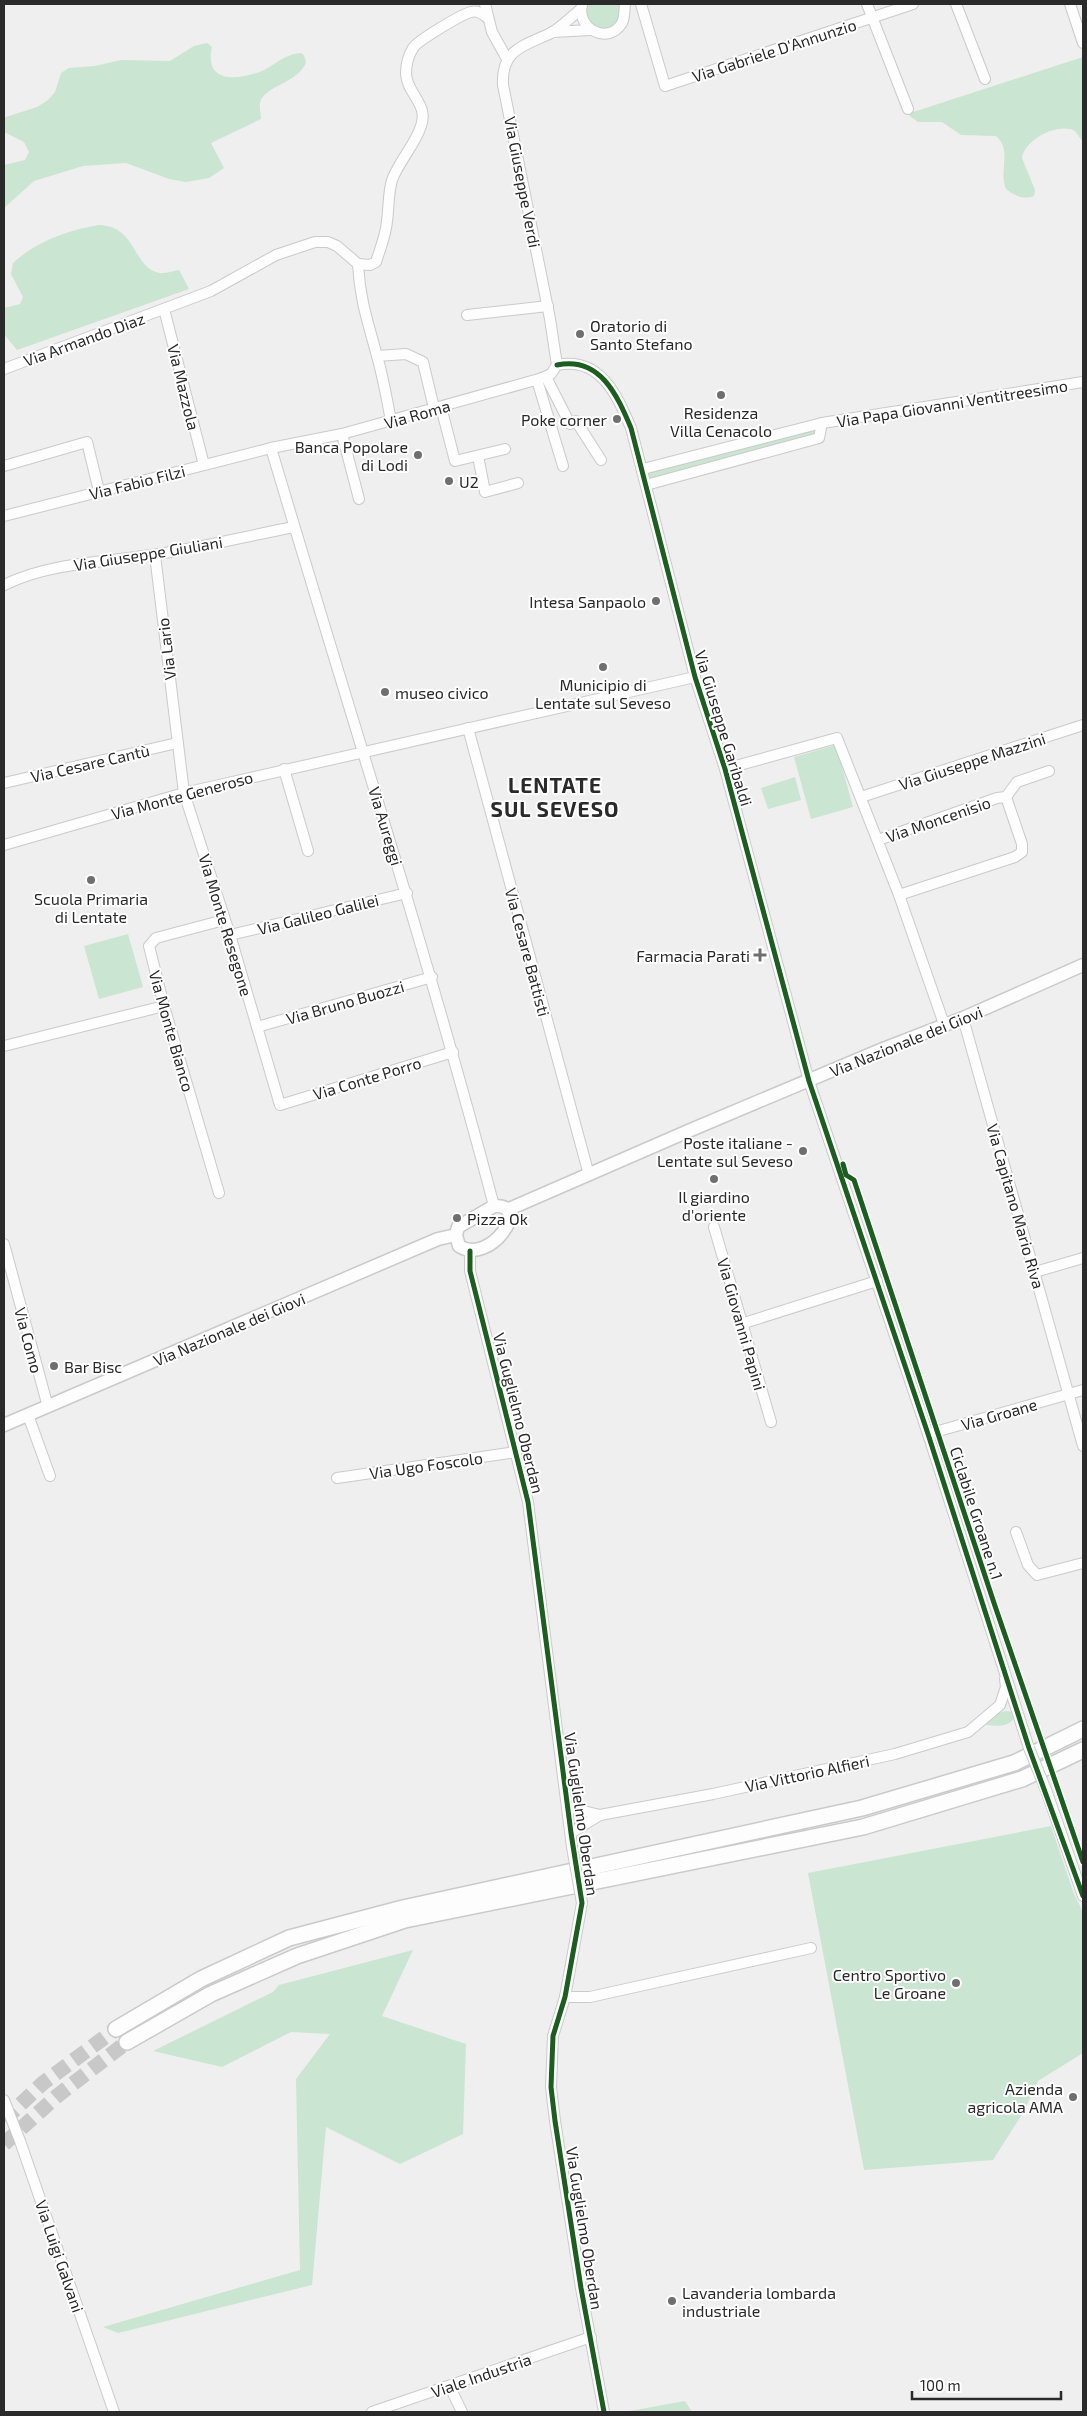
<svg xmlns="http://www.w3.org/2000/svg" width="1087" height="2416" font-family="'Exo 2',sans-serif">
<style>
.green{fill:#cae5d1}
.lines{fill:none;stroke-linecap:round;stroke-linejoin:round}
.highway-tunnel{stroke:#c8c8c8;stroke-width:15;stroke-dasharray:15 8;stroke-linecap:butt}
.minor-casing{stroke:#cacaca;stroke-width:12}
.major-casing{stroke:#cacaca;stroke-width:15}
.highway-casing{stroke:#cacaca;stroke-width:18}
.minor{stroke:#fdfdfd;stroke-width:10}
.major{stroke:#fdfdfd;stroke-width:12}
.highway{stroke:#fdfdfd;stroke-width:15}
.minor-bridge-casing{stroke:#cacaca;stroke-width:12;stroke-linecap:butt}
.minor-bridge{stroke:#fdfdfd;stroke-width:10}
.cycleway-casing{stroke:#fff;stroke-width:8}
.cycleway{stroke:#1b5e20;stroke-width:5}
.poi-dot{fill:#6f6f70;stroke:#fff;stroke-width:2}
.labels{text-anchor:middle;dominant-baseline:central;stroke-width:4;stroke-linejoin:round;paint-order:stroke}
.street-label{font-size:16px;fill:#2a2a2b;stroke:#fff}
.poi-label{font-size:16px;fill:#2a2a2b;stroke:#fff;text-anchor:end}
.district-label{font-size:21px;font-weight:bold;letter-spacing:1px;fill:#2a2a2b;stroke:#fff}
</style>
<rect width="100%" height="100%" fill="#efefef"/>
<g class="green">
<path d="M585 4H620L621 18 613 28 600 31 585 21Z"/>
<path d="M207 43 212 47C204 83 236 81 262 71 277 64 282 55 301 53L304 55 306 62C299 83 263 86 260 103 259 108 261 115 261 119L211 143 224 168 209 178 186 182 169 179 126 163 83 166 34 181 4 208V165L25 160 29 152 24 142 4 132V119L6 117 37 107 48 100 55 92 61 73 69 68 95 66 121 60 170 61 194 46Z"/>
<path d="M1083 57V142L1075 131C1058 122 1025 139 1022 158L1035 190 1034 196C1024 200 1015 196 1006 189 998 171 1013 151 996 136L961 135 942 122H918L907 114Z"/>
<path d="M99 225C137 226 132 267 159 273 165 274 173 271 179 270L189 289 17 350 4 334V308L20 304 23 297 11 274 13 263C37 241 68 230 99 225Z"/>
<path d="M815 430 816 434 649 479 647 473Z"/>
<path d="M836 745 853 807 811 819 794 757Z"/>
<path d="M795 777 801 800 768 809 761 788Z"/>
<path d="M128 934 143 987 99 999 84 946Z"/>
<path d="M1006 1711 1013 1712 1014 1718C1008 1728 996 1726 986 1725L997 1713Z"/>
<path d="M1051 1826 1074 1894 1083 1912V2053L1038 2081 1024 2111 993 2160 864 2170 808 1873Z"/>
<path d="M413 1950 382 2016 466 2044 463 2134 400 2164 326 2127 312 2285 118 2333 103 2327 300 2270 296 2079 330 2034 291 2032 222 2067 153 2051 273 1992 279 1985Z"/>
<path d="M685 2401 692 2412H624Z"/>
</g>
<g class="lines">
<g class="highway-tunnel">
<path d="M4 2120 43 2083 116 2029"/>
<path d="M4 2144 57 2096 127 2042"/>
</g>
<g class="minor-casing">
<g id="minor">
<path d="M485 4 492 32 507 59"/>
<path d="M641 4 665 86 913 4"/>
<path d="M867 4 908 109"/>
<path d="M956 4 985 79"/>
<path d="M1070 4 1083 43"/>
<path d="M582 5C576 28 608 46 622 23 625 17 624 11 625 4"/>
<path d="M552 32 591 30"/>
<path d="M358 264 370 265 376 262C380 249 386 235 387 221 389 207 388 194 392 180 399 161 415 145 421 126 429 104 407 94 406 74 406 65 408 56 413 48 417 41 462 14 471 12 478 10 482 14 488 18"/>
<path d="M358 264C360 301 368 322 377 356 383 377 387 399 391 421"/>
<path d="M164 309 204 465"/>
<path d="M467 315 548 306"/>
<path d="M377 356 406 354 423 362 434 408"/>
<path d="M557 365C600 356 617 395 631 428L695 677 725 769 809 1081 928 1434 1029 1748"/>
<path d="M557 365 550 319 503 85C501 49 524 46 551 33 562 27 572 16 581 9"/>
<path d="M4 369 211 291 276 255 315 242H328L337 246 358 264"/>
<path d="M546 377 570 424 576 421 601 460"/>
<path d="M537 380 563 466"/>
<path d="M441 407 455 461 505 449"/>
<path d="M342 434 359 499"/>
<path d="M271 448C346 701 427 952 494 1206"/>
<path d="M478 456 485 492 518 483"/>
<path d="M4 466 87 442 99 491"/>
<path d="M643 469 822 423 1083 382"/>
<path d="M646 485 819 438 822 423"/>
<path d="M4 516 271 448 342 434 539 379 551 374 557 365"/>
<path d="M155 555 184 793 230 935 280 1105 453 1052"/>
<path d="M4 585C49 563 103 562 152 555 200 548 247 536 294 527"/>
<path d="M468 728 589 1175"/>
<path d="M284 769 308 851"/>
<path d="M725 769 837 738 899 895 944 1024"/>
<path d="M4 783 177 743"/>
<path d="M861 797 1083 725"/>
<path d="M1006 797 1017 782 1049 771"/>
<path d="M878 840 997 798 1006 797"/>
<path d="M4 845 184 793 695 677"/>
<path d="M899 895 1015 857 1022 852V844L1006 797"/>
<path d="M230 935 407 893"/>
<path d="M963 1018 1083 1446"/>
<path d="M257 1027 432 977"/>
<path d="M4 1046 164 1006"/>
<path d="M219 1193 164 1006 149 946 156 938 224 920"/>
<path d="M714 1227 771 1422"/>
<path d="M4 1244 48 1407"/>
<path d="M470 1251V1271L528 1502 572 1847"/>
<path d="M1035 1272 1083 1258"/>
<path d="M741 1324 877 1281"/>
<path d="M28 1415 50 1476"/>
<path d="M928 1434 1083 1390"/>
<path d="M337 1478 516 1452"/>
<path d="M1016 1532 1028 1565 1037 1575 1083 1563"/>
<path d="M1046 1790 1083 1896"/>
<path d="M567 1807 600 1815"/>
<path d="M571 1833 600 1815 713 1794 895 1754 968 1732 1000 1705 1006 1687 1005 1679"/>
<path d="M582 1903 565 1997 553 2036 551 2087 555 2121 581 2288 604 2412"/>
<path d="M565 1997H590L811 1948"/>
<path d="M4 2100 20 2141 114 2412"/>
<path d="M450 2387 462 2412"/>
<path d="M372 2412 591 2337"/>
</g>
</g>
<g class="major-casing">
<g id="major">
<path d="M494 1206C533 1203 490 1266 459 1246L456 1235 458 1227Z"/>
<path d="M509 1209 693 1129 883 1049 963 1018 1083 965"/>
<path d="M4 1425 438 1239 456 1235"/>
</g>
</g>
<g class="highway-casing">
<g id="highway">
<path d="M116 2029 201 1979 289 1938 403 1908 862 1808 1014 1763 1083 1729"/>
<path d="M127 2042 211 1994 297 1956 405 1920 863 1827 1022 1779 1083 1750"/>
</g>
</g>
<use href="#minor" class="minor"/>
<use href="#major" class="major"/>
<use href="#highway" class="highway"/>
<g class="minor-bridge-casing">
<g id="minor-bridge">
<path d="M1029 1748 1046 1790"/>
<path d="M572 1847 582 1903"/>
</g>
</g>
<use href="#minor-bridge" class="minor-bridge"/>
<g class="cycleway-casing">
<g id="cycleway">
<path d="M557 365C600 356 617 395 631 428L695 677 725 769 809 1081 928 1434 1029 1748 1083 1896"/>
<path d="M843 1164 846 1175 854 1180 995 1606 1083 1862"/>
<path d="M470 1251V1271L528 1502 571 1833 582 1903 565 1997 553 2036 551 2087 555 2121 581 2288 604 2412"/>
</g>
</g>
<use href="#cycleway" class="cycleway"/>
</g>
<g class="poi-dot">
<circle cx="580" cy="334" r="5"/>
<circle cx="721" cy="395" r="5"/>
<circle cx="617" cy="419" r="5"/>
<circle cx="418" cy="455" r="5"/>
<circle cx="449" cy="481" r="5"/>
<circle cx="656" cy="601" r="5"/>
<circle cx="603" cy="667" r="5"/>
<circle cx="385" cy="692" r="5"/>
<circle cx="91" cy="880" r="5"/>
<path d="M757.5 947.5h5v5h5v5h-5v5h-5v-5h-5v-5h5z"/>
<circle cx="803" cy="1151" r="5"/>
<circle cx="714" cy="1179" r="5"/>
<circle cx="457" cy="1218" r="5"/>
<circle cx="54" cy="1366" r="5"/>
<circle cx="956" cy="1983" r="5"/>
<circle cx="1073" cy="2097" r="5"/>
<circle cx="672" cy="2301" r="5"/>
</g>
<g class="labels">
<g class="street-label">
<text transform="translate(774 50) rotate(-18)">Via Gabriele D'Annunzio</text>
<text transform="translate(523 182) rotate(79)">Via Giuseppe Verdi</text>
<text transform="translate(84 339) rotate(-20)">Via Armando Diaz</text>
<text transform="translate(184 387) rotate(76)">Via Mazzola</text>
<text transform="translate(952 403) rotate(-9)">Via Papa Giovanni Ventitreesimo</text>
<text transform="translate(417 414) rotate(-16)">Via Roma</text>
<text transform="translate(137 482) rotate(-14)">Via Fabio Filzi</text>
<text transform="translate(148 553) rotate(-9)">Via Giuseppe Giuliani</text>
<text transform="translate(166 649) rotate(-97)">Via Lario</text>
<text transform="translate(724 728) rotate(73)">Via Giuseppe Garibaldi</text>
<text transform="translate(972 761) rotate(-18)">Via Giuseppe Mazzini</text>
<text transform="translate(90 763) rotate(-13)">Via Cesare Cantù</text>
<text transform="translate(182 795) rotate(-15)">Via Monte Generoso</text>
<text transform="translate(938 819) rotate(-19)">Via Moncenisio</text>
<text transform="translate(386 826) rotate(73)">Via Aureggi</text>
<text transform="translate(318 914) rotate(-14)">Via Galileo Galilei</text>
<text transform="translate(226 925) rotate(73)">Via Monte Resegone</text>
<text transform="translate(528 952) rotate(75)">Via Cesare Battisti</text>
<text transform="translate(345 1002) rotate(-16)">Via Bruno Buozzi</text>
<text transform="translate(172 1031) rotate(74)">Via Monte Bianco</text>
<text transform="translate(906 1041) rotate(-22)">Via Nazionale dei Giovi</text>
<text transform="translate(367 1078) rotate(-17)">Via Conte Porro</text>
<text transform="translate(1016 1206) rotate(74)">Via Capitano Mario Riva</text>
<text transform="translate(742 1324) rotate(74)">Via Giovanni Papini</text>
<text transform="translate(229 1329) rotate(-23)">Via Nazionale dei Giovi</text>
<text transform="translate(29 1340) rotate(75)">Via Como</text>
<text transform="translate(519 1413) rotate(76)">Via Guglielmo Oberdan</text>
<text transform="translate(999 1414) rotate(-16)">Via Groane</text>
<text transform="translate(426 1465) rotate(-8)">Via Ugo Foscolo</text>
<text transform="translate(977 1513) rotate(72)">Ciclabile Groane n.1</text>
<text transform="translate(807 1773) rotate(-12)">Via Vittorio Alfieri</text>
<text transform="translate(582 1814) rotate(82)">Via Guglielmo Oberdan</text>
<text transform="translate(585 2228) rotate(81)">Via Guglielmo Oberdan</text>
<text transform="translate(60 2256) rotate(71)">Via Luigi Galvani</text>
<text transform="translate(481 2375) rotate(-19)">Viale Industria</text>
</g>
<g class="poi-label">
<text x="590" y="325" text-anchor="start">Oratorio di<tspan x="590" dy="18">Santo Stefano</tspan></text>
<text x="721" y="412" text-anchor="middle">Residenza<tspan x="721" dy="18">Villa Cenacolo</tspan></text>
<text x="607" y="419">Poke corner</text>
<text x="408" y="446">Banca Popolare<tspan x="408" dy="18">di Lodi</tspan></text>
<text x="459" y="481" text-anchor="start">U2</text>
<text x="646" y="601">Intesa Sanpaolo</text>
<text x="603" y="684" text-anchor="middle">Municipio di<tspan x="603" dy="18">Lentate sul Seveso</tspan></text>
<text x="395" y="692" text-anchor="start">museo civico</text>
<text x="91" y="898" text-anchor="middle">Scuola Primaria<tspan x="91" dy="18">di Lentate</tspan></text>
<text x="750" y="955">Farmacia Parati</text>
<text x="793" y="1142">Poste italiane -<tspan x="793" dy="18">Lentate sul Seveso</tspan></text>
<text x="714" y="1196" text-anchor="middle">Il giardino<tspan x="714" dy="18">d'oriente</tspan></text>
<text x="467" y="1218" text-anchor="start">Pizza Ok</text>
<text x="64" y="1366" text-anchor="start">Bar Bisc</text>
<text x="946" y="1974">Centro Sportivo<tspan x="946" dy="18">Le Groane</tspan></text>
<text x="1063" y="2088">Azienda<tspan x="1063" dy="18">agricola AMA</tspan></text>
<text x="682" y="2292" text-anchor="start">Lavanderia lombarda<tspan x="682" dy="18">industriale</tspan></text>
</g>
<g class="district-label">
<text x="555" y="784">LENTATE<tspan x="555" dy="24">SUL SEVESO</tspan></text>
</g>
</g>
<rect width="1087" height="2416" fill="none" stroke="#2a2a2b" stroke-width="10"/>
<path d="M912 2391v8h149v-8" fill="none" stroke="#2a2a2b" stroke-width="2.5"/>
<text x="920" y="2391" font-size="15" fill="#2a2a2b" stroke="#ffffff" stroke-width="4" paint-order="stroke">100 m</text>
</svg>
